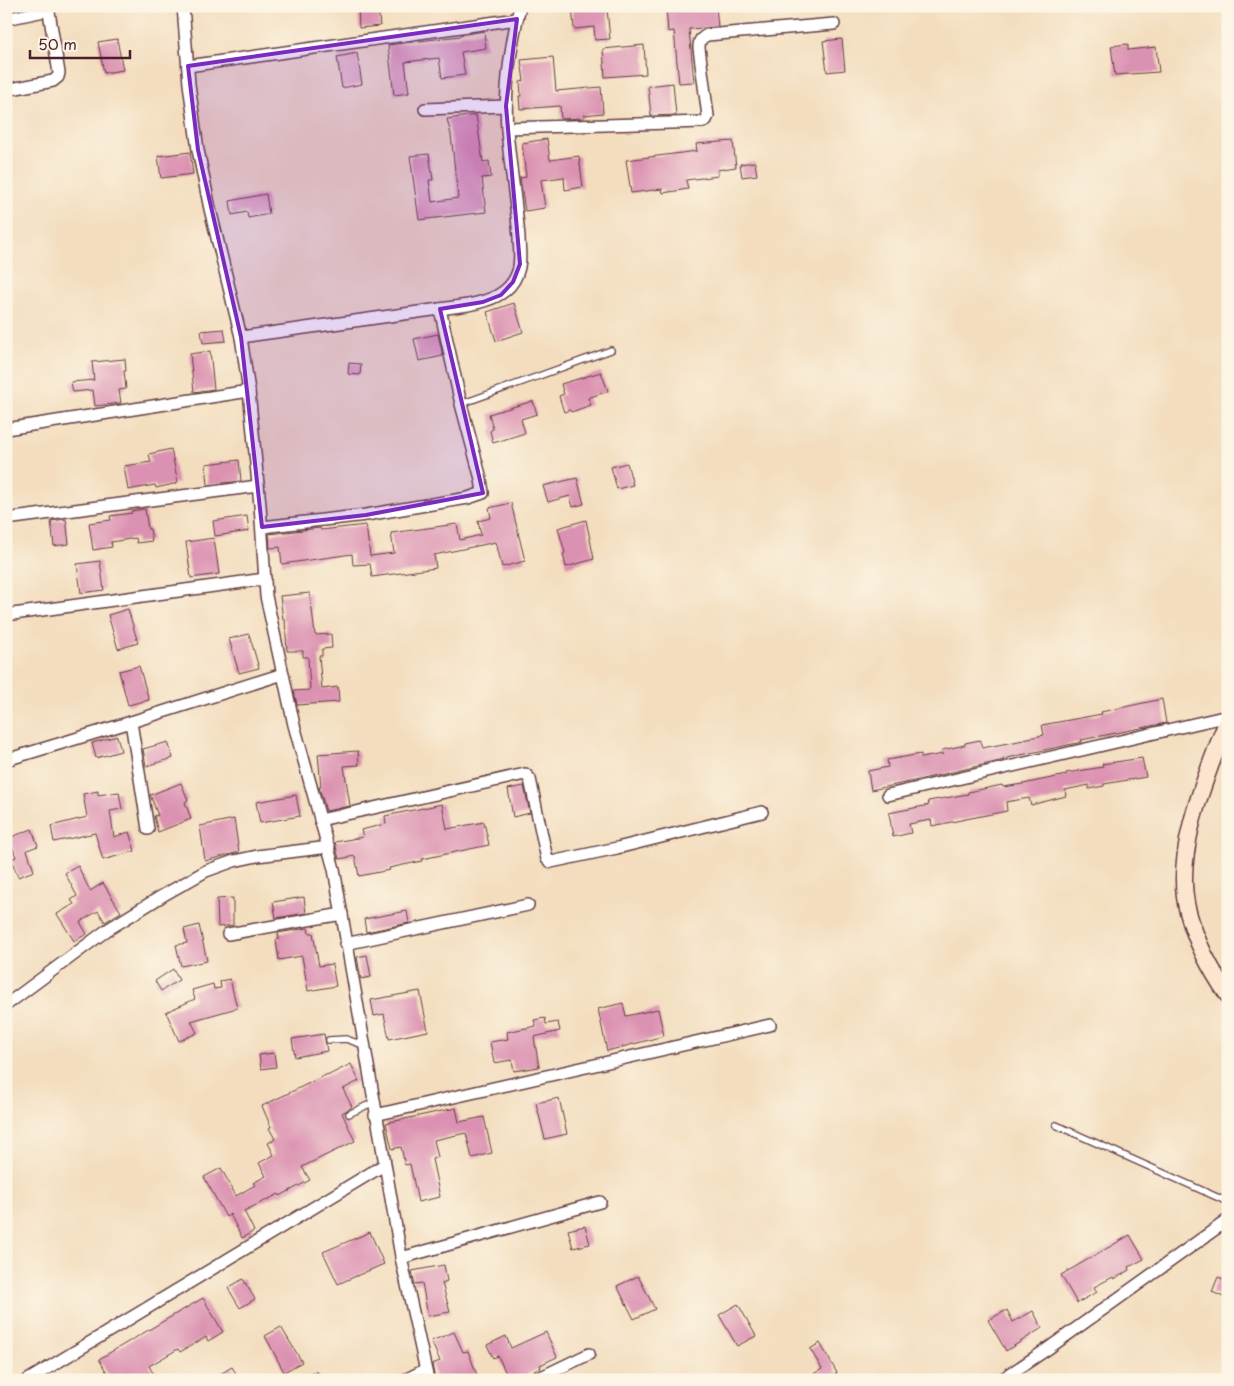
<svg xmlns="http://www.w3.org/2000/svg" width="1234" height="1386" font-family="'Playpen Sans',sans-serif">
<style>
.building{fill:#db91b1}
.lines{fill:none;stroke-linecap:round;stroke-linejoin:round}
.lane-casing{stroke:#633c41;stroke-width:8}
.street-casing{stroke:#633c41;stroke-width:14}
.secondary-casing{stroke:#633c41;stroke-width:19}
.lane{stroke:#fff;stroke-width:5.5}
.street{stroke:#fff;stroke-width:11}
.secondary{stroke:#fce5cf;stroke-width:16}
.marked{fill:#7b2cbf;fill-opacity:0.2;stroke:#7b2cbf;stroke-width:4;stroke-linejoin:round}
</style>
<rect width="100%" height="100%" fill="#fcf5e5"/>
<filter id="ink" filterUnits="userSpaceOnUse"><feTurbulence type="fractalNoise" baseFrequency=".02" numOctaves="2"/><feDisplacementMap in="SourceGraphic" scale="10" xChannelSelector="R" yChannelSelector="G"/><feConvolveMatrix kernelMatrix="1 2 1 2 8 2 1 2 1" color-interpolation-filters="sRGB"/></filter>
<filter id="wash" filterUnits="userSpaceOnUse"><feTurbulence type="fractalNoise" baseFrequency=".0096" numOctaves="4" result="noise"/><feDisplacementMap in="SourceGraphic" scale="20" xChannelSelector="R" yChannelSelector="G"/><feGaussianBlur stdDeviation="1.12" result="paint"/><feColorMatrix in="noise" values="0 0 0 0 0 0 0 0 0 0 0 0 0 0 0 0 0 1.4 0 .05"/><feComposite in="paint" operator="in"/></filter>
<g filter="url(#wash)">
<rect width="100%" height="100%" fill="#f3ddbe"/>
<g id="blocks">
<g class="building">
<path d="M358 6H378L380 26 359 28Z"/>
<path d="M590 6V10L607 9 610 39 595 40 594 27 574 29 572 7Z"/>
<path d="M685 6H716L718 27 689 29 694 82 679 83 674 31 668 32 666 8Z"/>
<path d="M484 31 486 48 461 52 465 75 442 78 439 58 405 62 409 93 394 95 388 45 460 36V35Z"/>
<path d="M117 39 123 70 104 73 98 42Z"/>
<path d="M842 39 845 70 827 72 823 41Z"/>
<path d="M1128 44V50L1156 47 1159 72 1115 75 1111 46Z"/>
<path d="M644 45 646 74 605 77 603 49Z"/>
<path d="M357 53 362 84 342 88 337 57Z"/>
<path d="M553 57 556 91 601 87 603 113 584 115V118L561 119 560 106 520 109 519 96H521L520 82 524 81 521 60Z"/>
<path d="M673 83 676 115 651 116 648 86Z"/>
<path d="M476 115 483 162 489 161 491 177 482 178 486 212 419 220 410 156 429 154 433 180H429L432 202 458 198 451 135 447 119Z"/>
<path d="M547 139 550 160 579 156 583 187 565 190 564 177 541 180 545 208 525 211 520 178 526 177 522 143Z"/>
<path d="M733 141 736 167 717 170 718 176 686 180 688 189 663 193 662 189 631 193 626 160 697 151 696 144Z"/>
<path d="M190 152 193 174 161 178 158 156Z"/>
<path d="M755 162 757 175 742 177 740 164Z"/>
<path d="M266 194 269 214 248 218 247 212 232 215 230 201Z"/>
<path d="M514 303 523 332 496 341 487 312Z"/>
<path d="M224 329 226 341 203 343 201 331Z"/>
<path d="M438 334 443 356 419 361 414 339Z"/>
<path d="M210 351 214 389 194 392 190 354Z"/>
<path d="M125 359 126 371H124L126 389 119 390 121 403 95 406 93 390 73 392 71 382 94 380 92 362Z"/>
<path d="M349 363 361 364 360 375 348 374Z"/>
<path d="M601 372 608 391 588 398 591 405 571 412 570 410 564 412 559 396 564 394 561 384Z"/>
<path d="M533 401 537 414 521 419 525 433 493 443 490 431 493 429 489 414Z"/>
<path d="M171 449 178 483 156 488 155 485 128 490 124 466 151 462 149 454Z"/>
<path d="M239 460 241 481 208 485 206 464Z"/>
<path d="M627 463 633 485 617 489 611 467Z"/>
<path d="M577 478 584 504 573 507 570 496 548 502 543 486Z"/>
<path d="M511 503 525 561 502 567 496 542 434 555 436 568 372 577 370 564 353 565 352 554 282 564 280 547 270 548 269 534 320 528 321 530 366 525 370 556 394 553 391 533 457 524 460 540 481 535 478 521 491 518 489 508Z"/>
<path d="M145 509 148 529H150L152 541 137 543 136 538 111 542 112 547 93 550 89 523 111 520 110 516 132 513 131 511Z"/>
<path d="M247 516 249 531 215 536 213 521Z"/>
<path d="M66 519 69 544 54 546 51 521Z"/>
<path d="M586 520 594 559 566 567 563 554 565 553 558 528Z"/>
<path d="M214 538 219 574 191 578 186 542Z"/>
<path d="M100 561 104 590 81 593 77 564Z"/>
<path d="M310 593 315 635 331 634 332 648 322 649V656H319L322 689 338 687 339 702 297 705 294 691 310 690 308 657H303V651H287L285 620H283L280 596Z"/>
<path d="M128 609 138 643 118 649 108 615Z"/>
<path d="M249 634 259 668 239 673 229 639Z"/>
<path d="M139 666 149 700 128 705 119 671Z"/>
<path d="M1162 699 1166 723 1081 740 1082 742 1021 755 1003 759 1004 760 914 781 871 790 868 771 888 767 887 760 921 754V758L943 754 942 750 965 745V743L980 740 982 748 1024 740 1023 739 1044 735 1042 725 1102 714 1101 712Z"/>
<path d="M117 736 121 751 96 758 92 743Z"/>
<path d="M168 742 173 758 146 766 143 749Z"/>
<path d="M358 751 359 765 344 766 350 806 326 811 319 787H321L318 754Z"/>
<path d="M1142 758 1146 777 1104 784V786L1089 789V785L1065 790 1066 796 1031 805 1029 798 1006 802 1007 811 966 819 932 826 931 820 909 824 911 833 893 837 889 813 929 805 928 801 968 794V792L1002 785 1003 787 1023 784 1066 775V773L1103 767 1102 764Z"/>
<path d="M181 783 188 800 185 802 191 819 158 832 154 816 158 815 150 795Z"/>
<path d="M524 786 530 813 513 817 508 789Z"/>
<path d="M98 791V795L119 792 122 809 110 811 114 837 129 832 135 851 103 860 95 833 54 842 51 826 87 817 83 794Z"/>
<path d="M296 795 300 816 260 823 256 802Z"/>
<path d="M442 804 447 829 484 822 489 845 422 859V861L389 868 390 870 359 876 355 856 339 859 335 842 363 837 361 830 386 824 385 816Z"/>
<path d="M234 819 239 852 205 861 200 826Z"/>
<path d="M32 829 38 846 27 850 34 871 18 877 11 859 16 857 9 838Z"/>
<path d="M78 866 90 891 103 883 121 912 105 922 98 911 80 922 87 934 74 941 57 914 74 904 71 900 77 896 65 873Z"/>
<path d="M304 897 306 913 276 918 273 902Z"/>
<path d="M233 898V925L218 927 217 899Z"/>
<path d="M407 911 409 923 366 932 364 919Z"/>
<path d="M199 925 207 961 181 966 176 945 187 943 184 929Z"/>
<path d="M308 928 309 933H313L319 966 332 964 336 986 308 991 302 956 279 960 276 940 279 939 278 933Z"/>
<path d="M367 955 371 977 361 979 357 957Z"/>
<path d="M173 969 179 980 161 991 155 981Z"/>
<path d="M230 979 237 1008 191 1021 197 1033 179 1041 166 1012 195 999 192 990 213 984 214 989 221 988 220 981Z"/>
<path d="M420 991 428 1031 389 1039 384 1014 374 1016 371 1000Z"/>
<path d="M623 1003 626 1016 658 1009 664 1036 607 1051 598 1009Z"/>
<path d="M545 1018 546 1024 558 1022 560 1031 534 1037 539 1067 514 1071 512 1060 494 1063 490 1042 508 1039 507 1032 536 1026 534 1020Z"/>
<path d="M324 1034 327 1051 295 1057 292 1039Z"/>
<path d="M274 1053 276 1067 261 1069 259 1055Z"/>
<path d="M351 1064 359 1081 343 1089 352 1107 342 1113 355 1141 302 1167 310 1180 280 1196 279 1194 244 1211 254 1231 242 1238 230 1214 226 1217 204 1177 221 1168 236 1196 255 1185 253 1183 266 1176 259 1163 274 1155 268 1143 275 1139 269 1128 271 1127 262 1106 328 1074 329 1075Z"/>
<path d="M559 1098 567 1134 545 1139 536 1103Z"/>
<path d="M456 1108 459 1122 484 1117 492 1153 472 1158 466 1133 434 1140 438 1157 432 1159 440 1197 418 1202 410 1164 405 1165 401 1147 392 1149 386 1123Z"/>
<path d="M585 1226 590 1244 573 1248 568 1230Z"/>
<path d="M370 1232 384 1264 338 1284 323 1252Z"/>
<path d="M1130 1235 1144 1259 1129 1267 1130 1270 1114 1279 1113 1277 1094 1287 1097 1292 1077 1303 1061 1275Z"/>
<path d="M444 1265 447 1281 442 1283 450 1312 428 1316 422 1283 415 1284 412 1271Z"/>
<path d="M638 1276 655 1309 634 1319 617 1286Z"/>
<path d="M1218 1277 1228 1281V1299L1212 1292Z"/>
<path d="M243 1279 255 1299 240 1308 228 1288Z"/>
<path d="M203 1298 223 1332 208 1341 206 1337 180 1352 178 1349 149 1366 157 1380H111L99 1359Z"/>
<path d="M738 1304 756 1336 737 1346 719 1315Z"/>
<path d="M1007 1310 1013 1322 1033 1311 1042 1328 1006 1351 988 1320Z"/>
<path d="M281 1327 302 1362 284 1372 265 1336Z"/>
<path d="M454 1332 463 1352 468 1351 479 1380H435L432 1364 440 1361 431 1341Z"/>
<path d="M546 1332 557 1357 540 1365 541 1368 513 1380H509L498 1356 493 1358 487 1345 506 1336 511 1348Z"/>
<path d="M820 1343 837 1373 826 1380H803L822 1369 810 1349Z"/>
<path d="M232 1367 240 1380H210Z"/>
</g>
</g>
</g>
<g filter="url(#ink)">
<use href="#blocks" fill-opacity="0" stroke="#633c41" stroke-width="1"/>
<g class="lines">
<g class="lane-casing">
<g id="lane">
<path d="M461 404 611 350"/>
<path d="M329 1040 346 1039 363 1045"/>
<path d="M349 1114 374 1102"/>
<path d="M1056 1125 1228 1202"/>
</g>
</g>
<g class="street-casing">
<g id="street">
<path d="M183 6 189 84 198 150 210 209 241 337 249 391 260 505 266 596 294 725 334 869 402 1262 428 1380"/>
<path d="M6 19 49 10"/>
<path d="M188 66 517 19"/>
<path d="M6 90 53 81 58 77 59 73 48 6"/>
<path d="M425 109 506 106"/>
<path d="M507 128 703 122 706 120 708 116 699 48C699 41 700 39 707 35L834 24"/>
<path d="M241 337 468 305C488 301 509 295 517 274 522 262 519 249 519 237 516 201 510 166 507 130 504 88 510 48 520 6"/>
<path d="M6 429 249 391"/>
<path d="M6 519 258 486"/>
<path d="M262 527 366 515 468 498 483 493 481 479 461 404 440 309"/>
<path d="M6 615 265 579"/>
<path d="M6 760 131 722"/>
<path d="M888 795 1228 716"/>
<path d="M320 820 525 774 530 779 547 859 551 862 617 848 762 812"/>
<path d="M148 829 131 722 283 674"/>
<path d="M228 934 342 914"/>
<path d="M345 944 528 905"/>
<path d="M6 1005 107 930 162 896 206 871 234 861 257 856 329 847"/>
<path d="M375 1115 770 1025"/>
<path d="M401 1258 600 1202"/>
<path d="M28 1380 384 1165"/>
<path d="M310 1380 314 1378 317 1380"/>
<path d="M405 1380 425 1370"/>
<path d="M535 1380 589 1354"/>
<path d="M1001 1380 1046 1350 1228 1220"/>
</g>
</g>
<g class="secondary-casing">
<path id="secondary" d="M1228 719C1207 774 1172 853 1188 912 1196 942 1210 969 1228 995"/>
</g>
<use href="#lane" class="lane"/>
<use href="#street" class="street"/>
<use href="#secondary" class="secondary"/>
</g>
</g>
<path class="marked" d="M517 19 506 106 520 264 513 282 501 295 483 302 440 309 483 493 366 515 262 527 241 337 198 150 188 66Z"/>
<rect width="1234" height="1386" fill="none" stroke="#fcf5e5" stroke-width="25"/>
<path d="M30 50v8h100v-8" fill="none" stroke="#4a1f2b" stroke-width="2.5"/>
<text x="38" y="50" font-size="15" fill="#4a1f2b" stroke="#fcf5e5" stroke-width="4" paint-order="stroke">50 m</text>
</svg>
